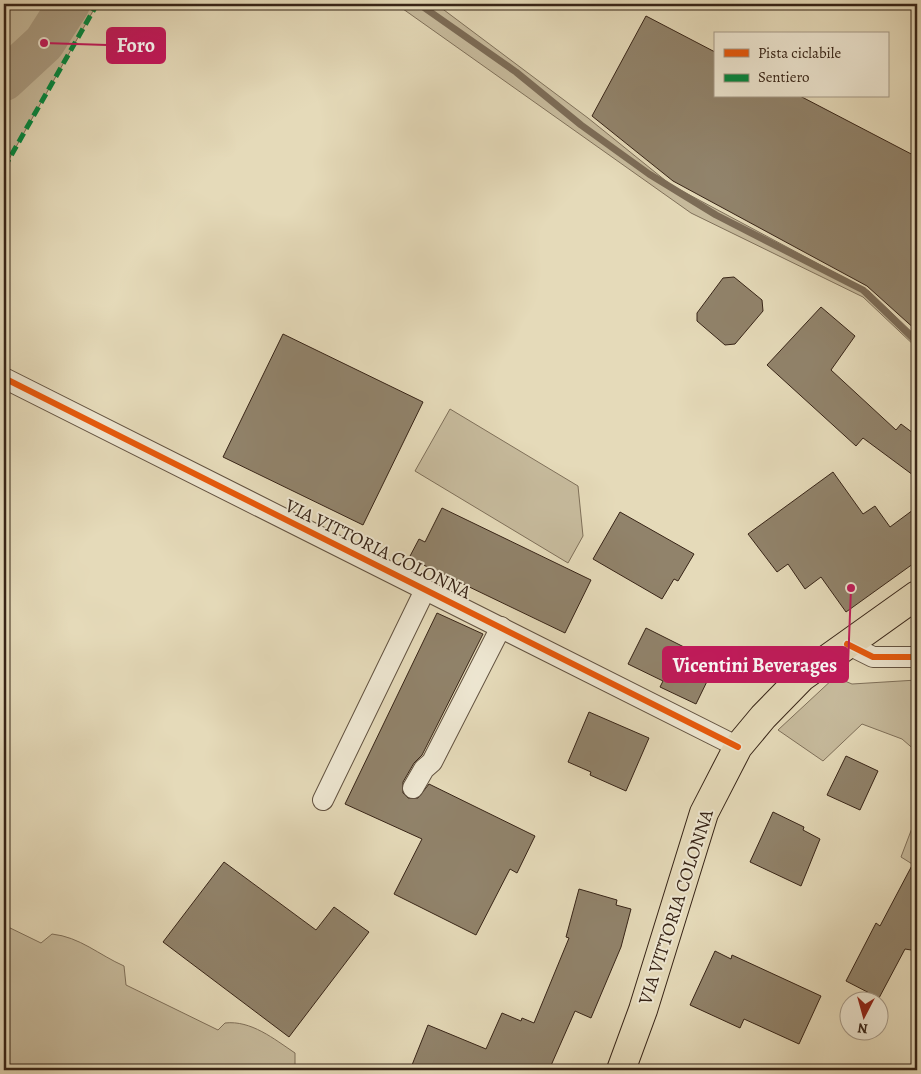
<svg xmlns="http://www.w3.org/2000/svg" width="921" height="1074" font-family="Alegreya,serif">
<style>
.green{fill:#c7bb9d;stroke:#7f705a}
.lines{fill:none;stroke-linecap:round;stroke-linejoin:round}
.stream{stroke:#7c6c57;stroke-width:7}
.river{stroke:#aa9c82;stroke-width:42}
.building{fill:#91836b;stroke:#372417}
.street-casing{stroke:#625240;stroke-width:22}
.primary-casing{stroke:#372417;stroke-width:30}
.street{stroke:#eee7d2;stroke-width:20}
.primary{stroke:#e5dab9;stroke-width:28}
.quiet{stroke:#00873e;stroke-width:5;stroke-dasharray:10 5;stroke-linecap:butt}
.cycleway-casing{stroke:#eee7d2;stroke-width:9}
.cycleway{stroke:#e8590c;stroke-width:6}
.labels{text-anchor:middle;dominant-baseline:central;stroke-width:4;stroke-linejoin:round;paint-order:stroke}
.street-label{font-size:19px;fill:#372417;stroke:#eee7d2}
.leader{fill:none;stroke:#c2185b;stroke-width:2}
.callout-dot{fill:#c2185b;stroke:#eee7d2;stroke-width:2}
.callout{fill:#c2185b;stroke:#c2185b;stroke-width:2}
.callout-label{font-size:20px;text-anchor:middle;font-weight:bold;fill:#fff}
</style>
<rect width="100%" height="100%" fill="#e5dab9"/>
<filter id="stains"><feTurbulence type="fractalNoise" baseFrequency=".004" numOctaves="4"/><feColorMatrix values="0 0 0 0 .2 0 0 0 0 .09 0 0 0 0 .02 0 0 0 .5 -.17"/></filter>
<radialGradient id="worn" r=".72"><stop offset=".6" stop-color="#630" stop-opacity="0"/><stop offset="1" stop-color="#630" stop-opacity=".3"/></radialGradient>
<g class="green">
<path d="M4 4H97L4 168Z"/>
<path d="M396 4H436L588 118 671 185 869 291 917 337V348L863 297 691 213Z"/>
<path d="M450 409 578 486 583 536 568 563 415 471Z"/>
<path d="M835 677 852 684 917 680V752L902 739 862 724 823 761 778 730Z"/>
<path d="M917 815V867L901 857Z"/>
<path d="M4 925 41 943 52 934C80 937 99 955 124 966L126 985 218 1030 225 1023C251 1020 274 1039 295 1053V1068L300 1070H4Z"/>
</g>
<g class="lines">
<path class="stream" d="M419 4 516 72 581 125 649 174 716 215 863 290 917 342"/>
<path class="river" d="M4 80 44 43 69 4"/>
</g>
<g class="building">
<path d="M646 16 715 52V96H800L917 157V331L867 286 673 181 592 116Z"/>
<path d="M734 277 762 300 763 311 735 344 725 345 697 321V313L723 278Z"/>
<path d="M821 307 855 336 831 370 896 430 901 424 917 436V478L863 438 856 446 767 365Z"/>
<path d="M283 334 423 402 363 525 223 457Z"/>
<path d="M833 472 863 514 875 506 890 527 917 507V561L846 612 821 577 805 589 788 564 777 572 748 534Z"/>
<path d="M442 508 591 580 565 633 409 558 419 539 425 542Z"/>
<path d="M620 512 694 554 678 581 674 579 662 599 593 559Z"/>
<path d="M437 613 483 634 422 755 414 763 403 782V793L408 798H418L429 784 535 836 517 873 510 869 476 935 394 894 422 839 345 804Z"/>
<path d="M646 628 716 663 696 704 660 687 663 681 628 664Z"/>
<path d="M589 712 649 738 626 791 590 775 591 772 568 762Z"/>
<path d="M846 756 878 771 860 810 827 795Z"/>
<path d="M773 812 804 827 803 830 820 839 801 886 750 862Z"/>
<path d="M917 856V938L911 950 905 949 879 998 846 981 876 923 880 926Z"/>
<path d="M224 862 316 930 334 907 369 932 289 1037 163 942Z"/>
<path d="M579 889 617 900 616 905 631 909 621 947 591 1018 575 1011 549 1070H410L428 1025 486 1049 502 1013 521 1021 522 1018 534 1023 569 938 566 937Z"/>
<path d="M715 951 731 959 732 955 821 996 799 1044 744 1019 740 1028 690 1005Z"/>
</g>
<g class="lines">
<g class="street-casing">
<g id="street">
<path d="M4 378 738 747"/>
<path d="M847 644 873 657H917"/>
<path d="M413 788 424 769 432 762 501 627"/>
<path d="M323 800 425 590"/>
</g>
</g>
<g class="primary-casing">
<path id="primary" d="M621 1070 643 1010 704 813 738 747 763 717 802 677 917 595"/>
</g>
<use href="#street" class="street"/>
<use href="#primary" class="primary"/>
<path class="quiet" d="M4 168 97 4"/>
<g class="cycleway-casing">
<g id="cycleway">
<path d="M4 378 738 747"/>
<path d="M847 644 873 657H917"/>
</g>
</g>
<use href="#cycleway" class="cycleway"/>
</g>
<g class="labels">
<g class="street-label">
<text transform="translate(378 549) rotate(26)">VIA VITTORIA COLONNA</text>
<text transform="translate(676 907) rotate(-72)">VIA VITTORIA COLONNA</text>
</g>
</g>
<path class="leader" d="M44 43L107 45M851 588L848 665"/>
<g class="callout-dot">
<circle cx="44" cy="43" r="5"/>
<circle cx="851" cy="588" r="5"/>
</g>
<g class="callout">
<rect x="107" y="28" width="58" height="35" rx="5"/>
<rect x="663" y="647" width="185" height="35" rx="5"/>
</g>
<g class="callout-label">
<text x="136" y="52">Foro</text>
<text x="755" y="672">Vicentini Beverages</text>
</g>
<rect width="921" height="1074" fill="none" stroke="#e5dab9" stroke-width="20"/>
<rect x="5" y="5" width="911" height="1064" fill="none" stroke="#372417" stroke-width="2.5"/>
<rect x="10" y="10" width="901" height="1054" fill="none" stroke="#372417"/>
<rect x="714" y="32" width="175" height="65" fill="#eee7d2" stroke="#a59987"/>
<rect x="724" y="49" width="25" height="8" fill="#e8590c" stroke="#a59987"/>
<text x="758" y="58" font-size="15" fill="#372417">Pista ciclabile</text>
<rect x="724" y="74" width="25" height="8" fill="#00873e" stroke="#a59987"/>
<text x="758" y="82" font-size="15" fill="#372417">Sentiero</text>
<g transform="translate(864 1016) rotate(186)"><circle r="24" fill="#eee7d2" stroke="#a59987"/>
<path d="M0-4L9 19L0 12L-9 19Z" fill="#8f2418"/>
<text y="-8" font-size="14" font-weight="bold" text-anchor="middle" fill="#372417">N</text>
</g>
<rect width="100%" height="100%" filter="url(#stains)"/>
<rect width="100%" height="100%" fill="url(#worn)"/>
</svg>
